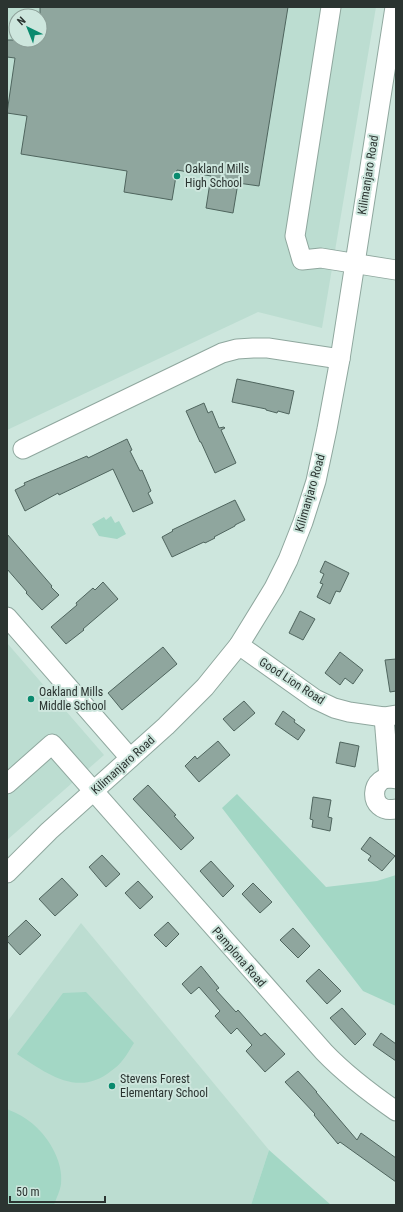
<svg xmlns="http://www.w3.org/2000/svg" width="403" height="1212" font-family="'Roboto Condensed',sans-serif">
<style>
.built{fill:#bcddd1;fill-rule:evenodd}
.green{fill:#a3d7c5}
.building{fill:#8fa69e;stroke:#4f655e}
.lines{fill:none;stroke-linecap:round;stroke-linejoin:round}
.minor-casing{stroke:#8fa79e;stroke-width:21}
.minor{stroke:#fff;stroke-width:19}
.poi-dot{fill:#098a6e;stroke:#cde6dd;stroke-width:1.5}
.labels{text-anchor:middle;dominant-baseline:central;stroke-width:4;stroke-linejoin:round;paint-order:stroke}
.poi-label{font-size:12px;fill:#2b3431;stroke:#cde6dd;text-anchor:start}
.street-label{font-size:12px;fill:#2b3431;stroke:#cde6dd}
</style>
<rect width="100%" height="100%" fill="#cde6dd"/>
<g class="built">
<path d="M7 7H376L322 328 258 312 7 430ZM16 16H40V40H16Z"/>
<path d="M7 643 104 755 7 840Z"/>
<path d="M81 923 269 1150 251 1205H7V1022Z"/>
</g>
<g class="green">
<path d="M111 516 115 523 119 521 126 534 117 539 99 536 92 524 104 517 106 520Z"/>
<path d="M237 794 326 887 377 881 396 875V1006L363 991 222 808Z"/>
<path d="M86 992 134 1043C130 1049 127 1055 122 1061 119 1065 115 1068 111 1071 78 1098 46 1073 17 1054L63 993Z"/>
<path d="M7 1109C14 1112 23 1116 29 1121 47 1134 64 1161 61 1184 60 1191 56 1199 54 1205H10L7 1204Z"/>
<path d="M269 1150 331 1205H251Z"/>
</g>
<g class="building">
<path d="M40 7H288L259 186 238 183 233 213 206 208 211 176 177 170 172 200 124 192 127 171 21 154 27 116 7 113 15 58 7 57V40H40Z"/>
<path d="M237 379 294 391 289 414 278 411 277 413 266 410V409L232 402Z"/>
<path d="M204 403 208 413 212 411 219 428 224 427 225 428 221 430 236 463 215 473 201 442H200L186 411Z"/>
<path d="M127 439 132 450 130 451 140 471 142 470 151 491 148 493 153 503 133 512 113 469 59 495 58 493 25 511 15 490 25 485 24 483 87 456 88 458Z"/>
<path d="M235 500 245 520 235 525V526L214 537 215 538 205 543 204 542 172 557 162 537 173 531 172 530Z"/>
<path d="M7 534 52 586 51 587 59 595 42 610 26 593 27 592 7 569Z"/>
<path d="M325 561 349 573 340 592 336 591 330 604 317 597 323 584 320 583 324 574 320 572Z"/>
<path d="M103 582 118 599 83 629 84 630 66 644 51 627 77 605 76 603 93 588 95 590Z"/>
<path d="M300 611 315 619 303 640 289 633Z"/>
<path d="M163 647 177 664 122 710 108 693Z"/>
<path d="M340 652 363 670 353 684 345 678 340 685 325 673Z"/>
<path d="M396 659V691L390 692 385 660Z"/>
<path d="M244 701 255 713 234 731 223 719Z"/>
<path d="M283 711 295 720 294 722 305 730 298 740 275 724Z"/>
<path d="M218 741 230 755 199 782 185 766 195 756 197 759Z"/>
<path d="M340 742 359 746 355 767 336 763Z"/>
<path d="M148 785 176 815 174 816 194 838 181 850 133 799Z"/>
<path d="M313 797 331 800 328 817 332 818 330 831 312 827 313 820 310 819Z"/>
<path d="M370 837 395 856 382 871 368 860 371 856 361 849Z"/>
<path d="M102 855 120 874 106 887 89 867Z"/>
<path d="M211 861 234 886 223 897 200 871Z"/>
<path d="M62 878 78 895 55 916 39 899Z"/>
<path d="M138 881 153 897 140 909 125 893Z"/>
<path d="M253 883 272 902 260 913 242 894Z"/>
<path d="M26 920 41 935 20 955 7 941V938Z"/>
<path d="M168 922 179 934 166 947 154 935Z"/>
<path d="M293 928 310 946 298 958 280 940Z"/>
<path d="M201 966 219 988 216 990 236 1012 238 1010 261 1036 265 1033 285 1054 265 1072 246 1051 252 1045 237 1028 231 1034 215 1016 220 1011 199 987 191 994 182 984Z"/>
<path d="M319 969 341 991 327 1004 306 981Z"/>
<path d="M342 1008 366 1034 355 1045 330 1018Z"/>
<path d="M381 1033 396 1044V1061L373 1045Z"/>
<path d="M298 1071 317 1092H316L357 1140 361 1133 396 1158V1182L340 1142 338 1144 314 1115 315 1114 285 1082Z"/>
</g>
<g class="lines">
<g class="minor-casing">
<g id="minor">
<path d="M331 7 295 236 302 260 321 258 396 270"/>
<path d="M23 449 222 353 237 349 253 348H268L340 359"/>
<path d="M7 617 130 758"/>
<path d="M239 645 315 699 334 708 349 712 384 717 396 715"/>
<path d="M384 717 389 778"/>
<path d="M396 779C369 771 366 815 396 809"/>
<path d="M7 784 52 744 324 1052C346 1075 370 1093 396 1111"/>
<path d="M7 873 49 831 166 726 205 687 239 645 274 588 288 560 303 522 316 481 327 429 340 359 395 7"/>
</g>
</g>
<use href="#minor" class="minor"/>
</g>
<g class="poi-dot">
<circle cx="177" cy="176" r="4"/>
<circle cx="31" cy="699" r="4"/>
<circle cx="112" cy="1086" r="4"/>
</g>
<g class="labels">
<g class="poi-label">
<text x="185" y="169">Oakland Mills<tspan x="185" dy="14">High School</tspan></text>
<text x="39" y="692">Oakland Mills<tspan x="39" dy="14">Middle School</tspan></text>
<text x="120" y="1079">Stevens Forest<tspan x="120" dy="14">Elementary School</tspan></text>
</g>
<g class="street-label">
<text transform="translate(368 175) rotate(-81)">Kilimanjaro Road</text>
<text transform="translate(310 493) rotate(-74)">Kilimanjaro Road</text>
<text transform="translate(292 681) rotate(33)">Good Lion Road</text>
<text transform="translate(123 765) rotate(-42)">Kilimanjaro Road</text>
<text transform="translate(239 957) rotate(49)">Pamplona Road</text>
</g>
</g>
<rect width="403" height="1212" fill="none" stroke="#2b3431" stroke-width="16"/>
<g transform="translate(28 28) rotate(317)"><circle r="19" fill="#cde6dd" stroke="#8c9f98"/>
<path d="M0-3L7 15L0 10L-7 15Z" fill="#098a6e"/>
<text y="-6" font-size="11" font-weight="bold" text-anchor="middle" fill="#2b3431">N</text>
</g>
<path d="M10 1196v6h95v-6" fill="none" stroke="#2b3431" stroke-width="2"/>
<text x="16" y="1196" font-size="12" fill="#2b3431" stroke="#cde6dd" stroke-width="3" paint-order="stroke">50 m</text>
</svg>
